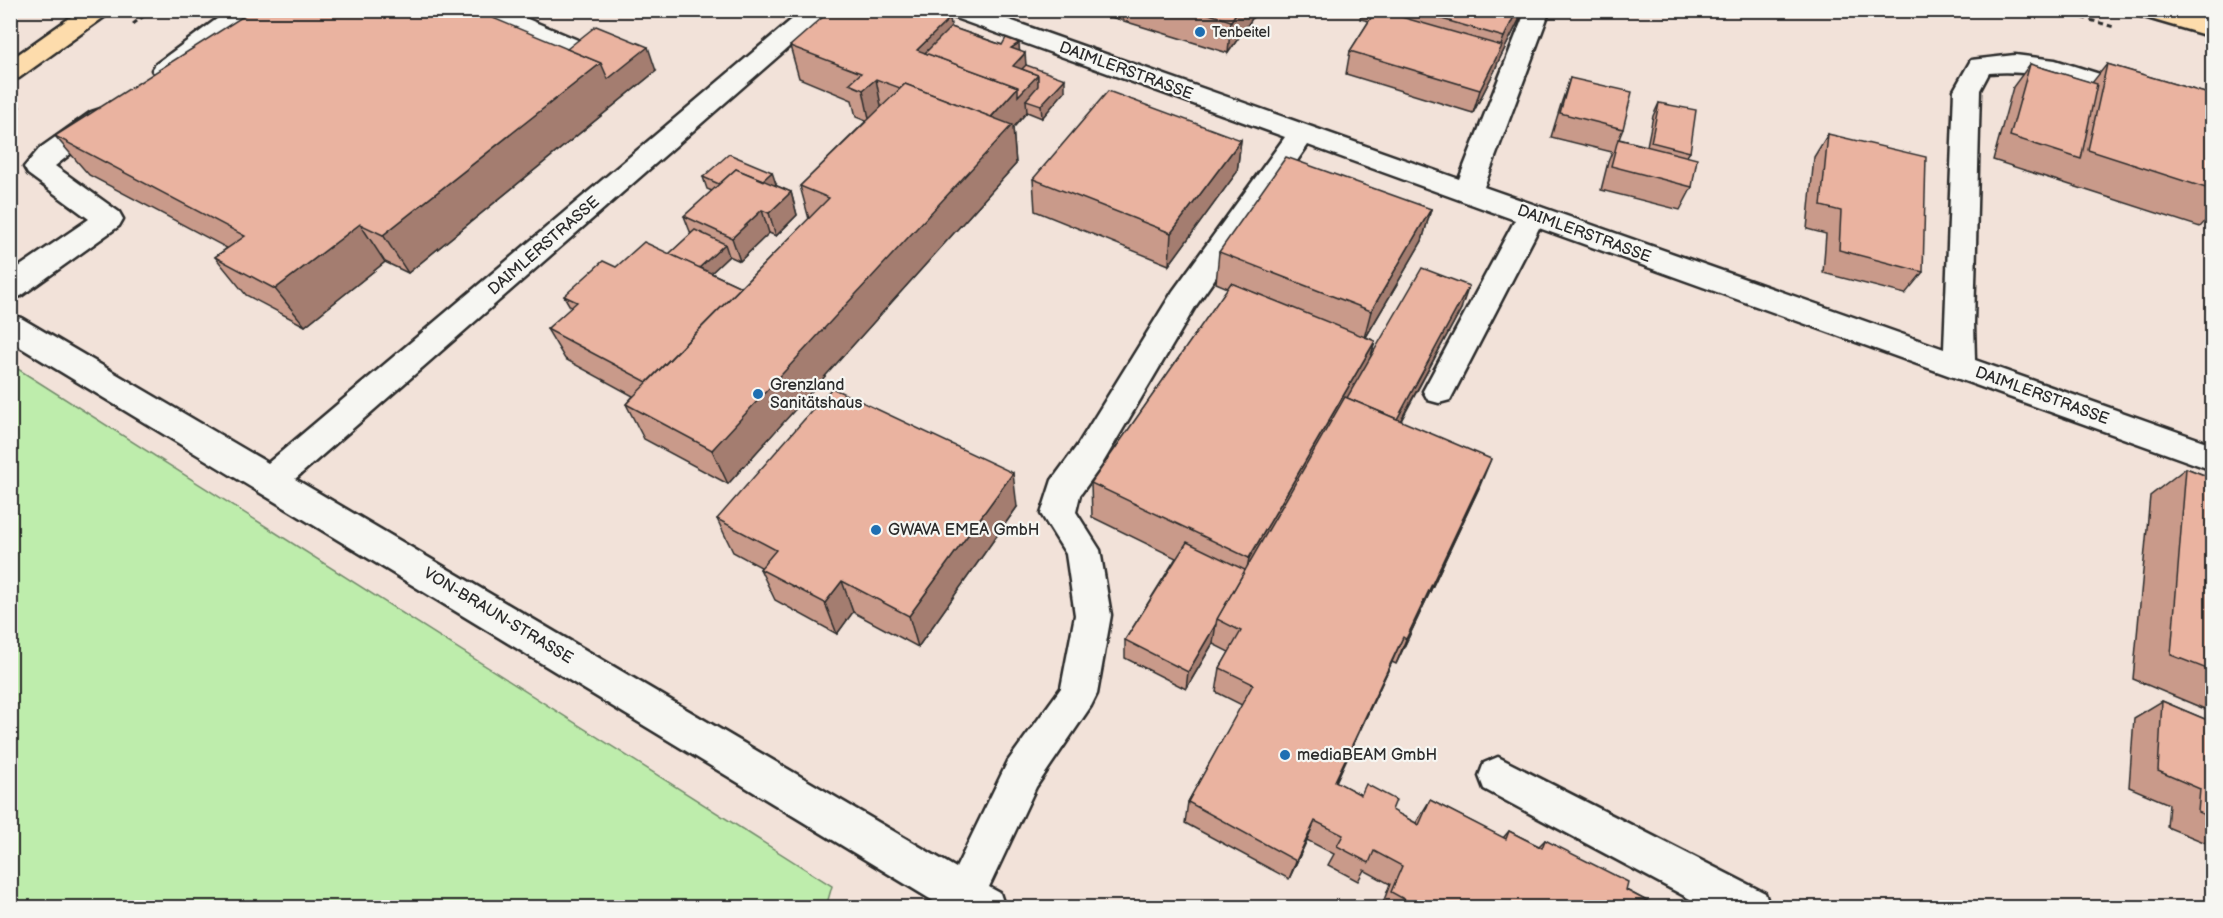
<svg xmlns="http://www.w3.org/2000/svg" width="2223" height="918" font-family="'Balsamiq Sans',sans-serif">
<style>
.green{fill:#beedac;stroke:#748c6c;stroke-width:1.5}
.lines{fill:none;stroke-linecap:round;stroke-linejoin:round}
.minor-casing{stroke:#2b2b2b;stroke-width:5}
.major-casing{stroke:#2b2b2b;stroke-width:5}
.path{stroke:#2b2b2b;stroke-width:3;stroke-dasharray:5 4;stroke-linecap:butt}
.minor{fill:#f6f6f2;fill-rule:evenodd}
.major{fill:#fddcac;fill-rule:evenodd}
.wall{fill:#c99a8a;stroke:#2b2b2b;stroke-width:1.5}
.shaded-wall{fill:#a47d70;stroke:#2b2b2b;stroke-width:1.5}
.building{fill:#eab3a0;stroke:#2b2b2b;stroke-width:1.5}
.poi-dot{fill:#1f6fb2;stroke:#f6f6f2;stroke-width:2}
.labels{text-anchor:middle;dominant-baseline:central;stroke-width:4.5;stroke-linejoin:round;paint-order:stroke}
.far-poi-label{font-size:14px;fill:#2b2b2b;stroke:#f6f6f2;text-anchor:start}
.street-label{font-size:16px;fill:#2b2b2b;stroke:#f6f6f2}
.poi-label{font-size:16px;fill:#2b2b2b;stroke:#f6f6f2;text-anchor:start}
</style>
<rect width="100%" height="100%" fill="#f2e2d9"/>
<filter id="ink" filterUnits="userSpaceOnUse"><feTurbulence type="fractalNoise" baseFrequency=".0167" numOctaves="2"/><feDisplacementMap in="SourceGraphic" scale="12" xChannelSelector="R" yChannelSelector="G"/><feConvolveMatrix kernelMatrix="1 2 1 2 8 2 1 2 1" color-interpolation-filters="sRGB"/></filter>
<g filter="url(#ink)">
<path class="green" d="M10 364 832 886 826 907H11Z"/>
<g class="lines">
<g class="minor-casing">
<g id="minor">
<path d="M229 10H258L174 76 165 78 156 76 152 70 156 64Z"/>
<path d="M472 10H506L580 41 584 47 580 53 571 55 562 53 475 15Z"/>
<path d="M803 10H831L295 479 956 868 1008 761 1061 688 1075 615 1066 554 1041 514 1052 480 1077 446 1173 291 1285 137 947 15 944 10H981L1459 179 1526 10H1550L1484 187 1944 349 1954 90 1971 60 2015 55 2055 60 2211 109 2212 133 2203 130 2193 121C2128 100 2058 67 1989 73L1980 90 1974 323 1975 360 2212 444V470L1539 228 1450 400 1439 403 1428 400 1423 391 1515 220 1308 145 1195 307 1101 466 1080 495 1076 512 1100 550 1111 615 1097 694 1091 706 1036 787 989 887 1000 893 1005 908H945L10 341V315L21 318 268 463Z"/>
<path d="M100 109 109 112 113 118 109 124 55 166 119 212 123 219 119 226 21 296 10 299V273L89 219 28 174 24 167 40 148 91 112Z"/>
<path d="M1498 757 1765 893 1770 908H1707L1484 789 1479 776 1484 763Z"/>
</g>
</g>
<g class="major-casing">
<g id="major">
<path d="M81 10H110L107 15 19 78 10 80V60Z"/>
<path d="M2134 10H2175L2212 21V37L2137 15Z"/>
</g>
</g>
<g class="path">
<path d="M2056 10 2114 27"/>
<path d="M133 24 152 10"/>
<path d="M10 113 20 106"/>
</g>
<use href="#minor" class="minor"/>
<use href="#major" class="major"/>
</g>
<g class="wall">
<path d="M1088 10H1258L1228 53Z"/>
<path d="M1362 10H1524L1498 62 1495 70 1473 113 1346 74 1350 51 1369 21 1360 19Z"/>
<path d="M950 18 951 27 1020 51 1026 65 1065 91 1042 118 1027 112 1013 128 1016 164 728 484 644 439 626 404 633 396 565 359 547 329 571 308 564 296 669 254 691 234 684 216 712 191 707 189 703 177 776 184 775 185 791 192 797 215 776 236 769 233 740 261 729 256 711 273 741 287 809 219 800 186 866 121 856 117 852 100 799 78 790 46Z"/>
<path d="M567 49 656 71 408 273 385 262 305 326 246 295 215 257 227 248 89 175 55 136Z"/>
<path d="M2030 64 2092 83 2107 64 2212 95V214L2200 227 1993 160 2013 87Z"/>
<path d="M1570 78 1623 129 1619 139 1647 146 1653 116 1659 103 1690 152 1687 156 1692 187 1680 210 1601 190 1608 162 1612 152 1551 137 1562 101Z"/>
<path d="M1828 134 1923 272 1905 294 1823 273 1826 234 1807 229 1814 157Z"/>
<path d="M1241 140 1237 172 1169 265 1035 211 1033 179Z"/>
<path d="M1431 209 1422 241 1366 337 1375 341 1371 357 1461 309 1401 421 1479 488 1396 664 1392 662 1336 782 1416 823 1430 800 1503 838 1509 831 1539 846 1545 840 1626 890 1660 908H1381L1390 884 1364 870 1358 881 1328 865 1334 854 1307 840 1289 879 1185 823 1188 802 1242 705 1216 692 1220 668 1229 652 1213 644V643L1186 689 1125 658V640L1176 558 1092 517 1091 483 1228 288 1216 283 1219 252Z"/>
<path d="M2186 468 2212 478V712L2133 679 2150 496Z"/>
<path d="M1017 507 918 647 853 612 837 634 775 600 760 569 761 567 733 552 717 519Z"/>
<path d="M2162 701 2212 722V845H2211L2167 827 2169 804 2129 787 2134 718Z"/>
</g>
<g class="shaded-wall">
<path d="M1238 10H1258L1228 53 1231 21Z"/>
<path d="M1517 10H1524L1498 62 1495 70 1473 113 1480 90 1498 54 1504 37Z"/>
<path d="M950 18 954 50 938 66 917 50Z"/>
<path d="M1019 43 1020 59 1025 53 1027 77 1013 72 1011 48Z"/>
<path d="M648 47 656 71 408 273 383 235 601 63Z"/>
<path d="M1038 75 1039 99 1026 100 1027 112 1013 128 1016 164 728 484 712 450 987 122 1018 87Z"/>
<path d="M876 79 882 111 870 123 863 90Z"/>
<path d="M1065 79V91L1042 118 1041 105Z"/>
<path d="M1241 140 1237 172 1169 265 1171 233Z"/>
<path d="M772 172 776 184 760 199 756 187Z"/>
<path d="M791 192 797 215 776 236 769 213Z"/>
<path d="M1431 209 1422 241 1363 342 1371 311Z"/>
<path d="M762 210 769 233 740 261 732 238Z"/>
<path d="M360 224 385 262 305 326 275 289Z"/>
<path d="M725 244 729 256 693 290 688 278Z"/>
<path d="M1469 286 1461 309 1386 447 1393 426Z"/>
<path d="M1375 341 1365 378 1243 590 1249 558Z"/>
<path d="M1491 459 1479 488 1396 664 1406 639Z"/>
<path d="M1013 473 1017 507 918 647 909 616Z"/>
<path d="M842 581 853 612 837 634 825 603Z"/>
<path d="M1216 624 1213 643 1186 689 1188 672Z"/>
<path d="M1403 637 1392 662 1326 802 1335 781Z"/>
<path d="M1315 821 1307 840 1289 879 1296 861Z"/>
</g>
<g class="building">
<path d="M253 10H474L601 63 383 235 360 224 275 289 215 257 245 236 55 136Z"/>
<path d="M831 10H930L950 18 917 50 1018 87 991 117 905 84 900 88 876 79 863 90 849 84 861 73 790 46Z"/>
<path d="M1197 10H1238L1231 21Z"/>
<path d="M1376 10H1377L1502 46 1480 90 1350 51Z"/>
<path d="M1411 10H1517L1504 37Z"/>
<path d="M596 26 648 47 608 79 601 63 567 49Z"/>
<path d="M951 27 1002 45 1006 38 1019 43 1011 48 1025 53 1013 66 1038 75 1018 96V87L925 53Z"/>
<path d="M2030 64 2097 84 2081 159 2010 136Z"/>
<path d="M2107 64 2212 95V190L2088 150Z"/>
<path d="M1026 65 1065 79 1041 105 1026 100 1038 86V75L1022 69Z"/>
<path d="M1570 78 1632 92 1623 129 1560 113Z"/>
<path d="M905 84 1012 125 712 450 626 404 829 198 800 186Z"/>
<path d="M1108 91 1241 140 1171 233 1033 179Z"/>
<path d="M1659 103 1696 110 1690 152 1651 142Z"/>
<path d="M1828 134 1926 157 1923 272 1839 250 1841 211 1821 206Z"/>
<path d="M1618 139 1697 159 1692 187 1611 166Z"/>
<path d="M729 154 772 172 763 180 736 169 719 184 703 177Z"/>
<path d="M1286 157 1431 209 1371 311 1219 252Z"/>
<path d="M736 169 791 192 769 213 762 210 732 238 684 216Z"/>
<path d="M695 230 725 244 699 268 669 254Z"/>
<path d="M644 242 741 287 647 382 547 329 577 302 564 296 603 261 616 267Z"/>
<path d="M1422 268 1469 286 1397 419 1347 398Z"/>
<path d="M1231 283 1375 341 1249 558 1091 483Z"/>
<path d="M832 388 1013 473 909 616 842 581 825 603 760 569 776 550 717 519Z"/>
<path d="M1345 397 1491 459 1406 639 1403 637 1335 781 1361 795 1366 784 1396 800 1392 810 1419 825 1430 800 1506 839 1509 831 1542 848 1545 840 1628 882 1626 890 1660 908H1420L1391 892 1402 866 1374 851 1369 863 1337 846 1343 835 1315 821 1296 861 1188 802 1253 684 1220 668 1241 631 1217 619Z"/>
<path d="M2186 468 2212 478V671L2171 655Z"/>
<path d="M1187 542 1245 570 1217 619 1216 624 1188 672 1125 640Z"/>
<path d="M2162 701 2212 722V818L2198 812 2200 789 2158 771Z"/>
</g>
</g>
<g class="poi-dot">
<circle cx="1200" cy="32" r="6"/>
<circle cx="758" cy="394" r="6"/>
<circle cx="876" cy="530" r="6"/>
<circle cx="1285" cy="755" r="6"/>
</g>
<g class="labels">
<g class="far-poi-label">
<text x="1212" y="32">Tenbeitel</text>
</g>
<g class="street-label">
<text transform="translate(1126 71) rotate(20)">DAIMLERSTRASSE</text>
<text transform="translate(1584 234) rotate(20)">DAIMLERSTRASSE</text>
<text transform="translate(544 246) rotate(-41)">DAIMLERSTRASSE</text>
<text transform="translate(2042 396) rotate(20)">DAIMLERSTRASSE</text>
<text transform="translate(498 616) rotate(31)">VON-BRAUN-STRASSE</text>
</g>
<g class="poi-label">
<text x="770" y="385">Grenzland<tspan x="770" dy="18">Sanitätshaus</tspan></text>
<text x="888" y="530">GWAVA EMEA GmbH</text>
<text x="1297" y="755">mediaBEAM GmbH</text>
</g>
</g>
<rect width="2223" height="918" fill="none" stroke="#f6f6f2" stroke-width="36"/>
<rect x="18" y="18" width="2187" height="882" fill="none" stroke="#2b2b2b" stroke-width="2" filter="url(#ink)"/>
</svg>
